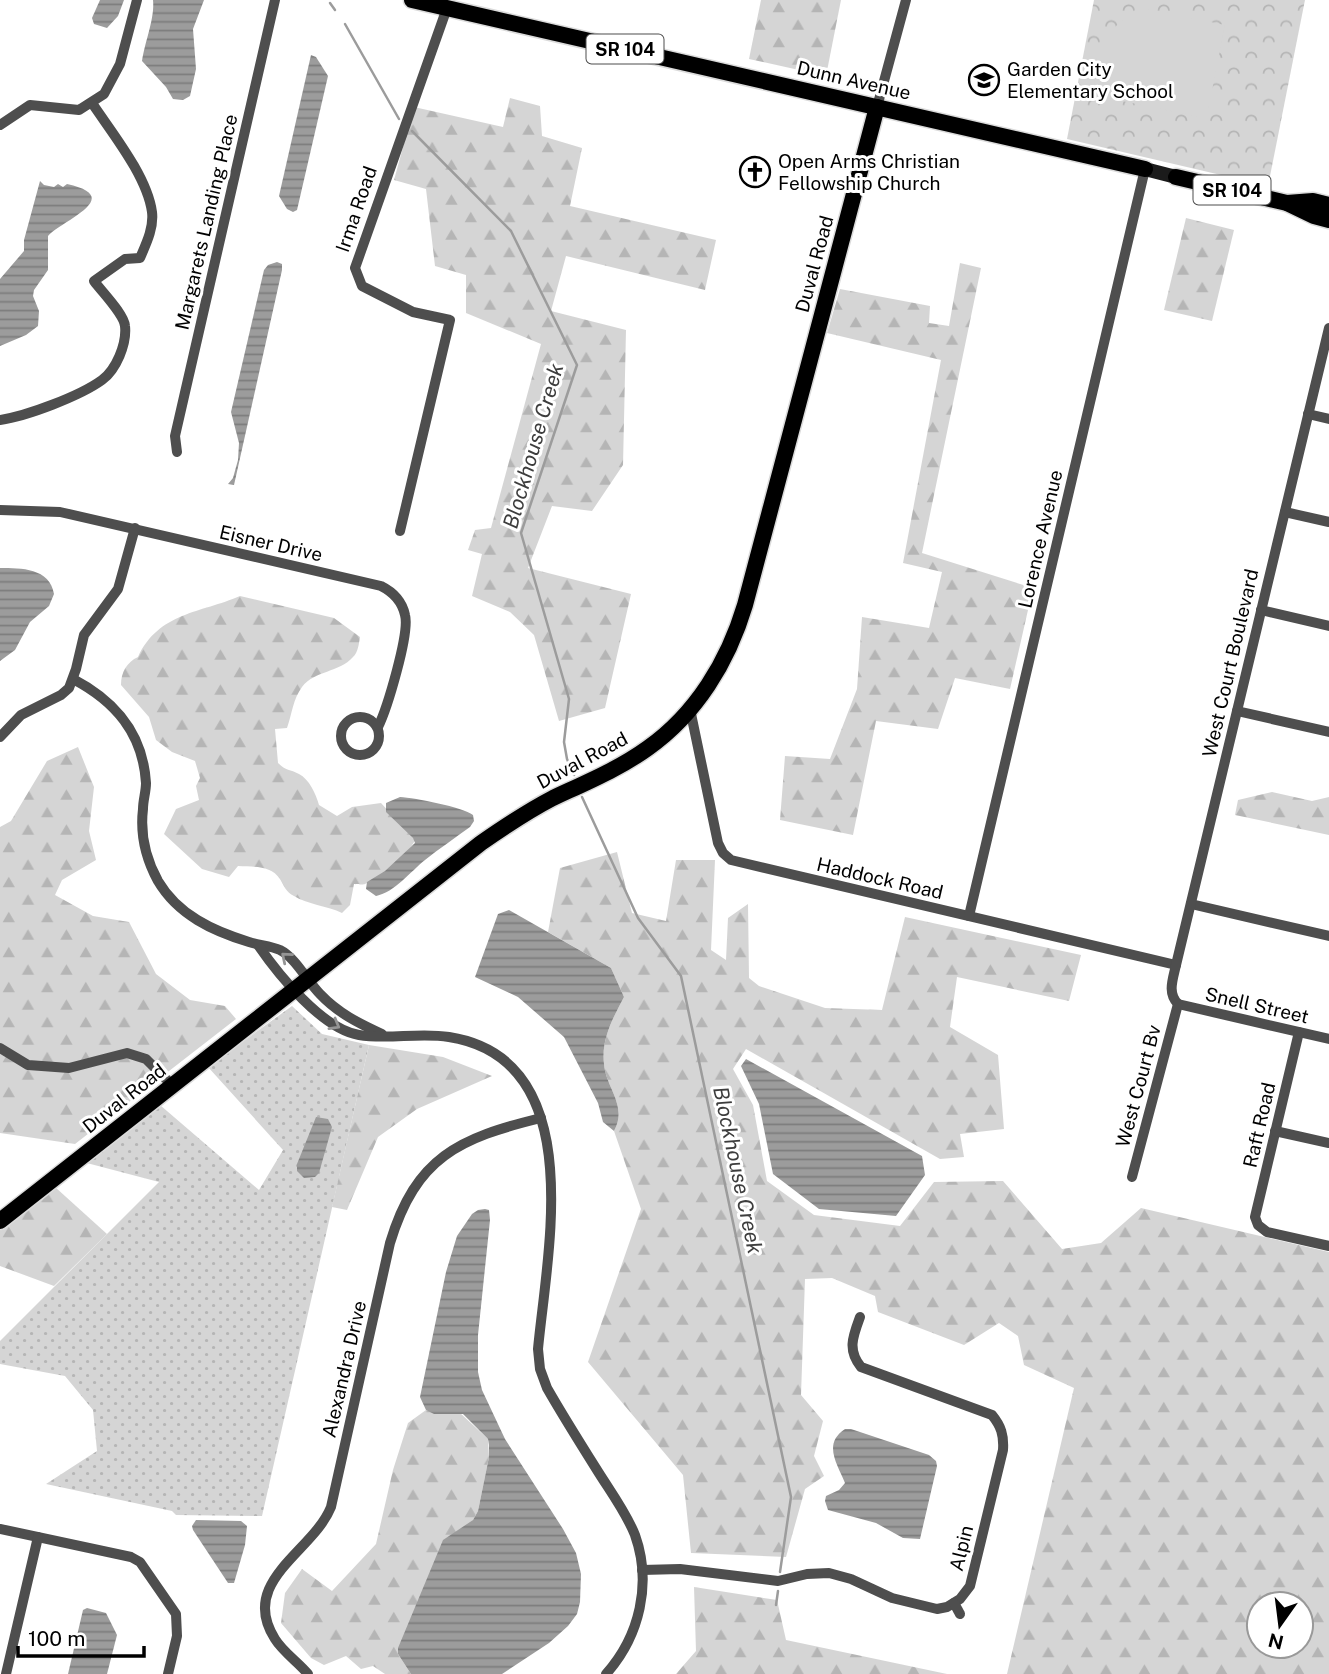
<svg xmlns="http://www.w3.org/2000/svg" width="1329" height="1674" font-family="'Public Sans',sans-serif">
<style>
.grass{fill:url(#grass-dots)}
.forest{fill:url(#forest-firs);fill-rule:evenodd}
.park{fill:url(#park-crowns)}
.garden{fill:#d5d5d5}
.water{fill:url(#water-rules)}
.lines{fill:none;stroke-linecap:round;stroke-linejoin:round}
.stream{stroke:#9c9c9c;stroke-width:2.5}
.primary-casing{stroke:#dbdbdb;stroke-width:19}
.minor{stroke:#4e4e4e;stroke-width:10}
.secondary{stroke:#1b1b1b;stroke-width:14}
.primary{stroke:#000;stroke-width:16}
.oneway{stroke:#959595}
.labels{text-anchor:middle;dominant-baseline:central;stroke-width:6;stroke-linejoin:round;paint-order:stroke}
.shield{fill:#fff;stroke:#4c4c4c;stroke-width:2}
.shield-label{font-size:18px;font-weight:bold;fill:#000}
.poi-label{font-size:19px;fill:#000;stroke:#fff;text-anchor:start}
.street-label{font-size:19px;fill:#000;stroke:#fff}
.water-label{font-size:21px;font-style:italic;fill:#3d3d3d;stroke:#fff}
</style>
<defs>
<pattern id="grass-dots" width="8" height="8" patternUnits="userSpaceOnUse" patternTransform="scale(1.75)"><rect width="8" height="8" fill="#d5d5d5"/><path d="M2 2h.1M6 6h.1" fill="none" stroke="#b5b5b5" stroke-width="1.8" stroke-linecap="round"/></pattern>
<pattern id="forest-firs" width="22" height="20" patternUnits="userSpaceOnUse" patternTransform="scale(1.75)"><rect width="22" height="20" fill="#d5d5d5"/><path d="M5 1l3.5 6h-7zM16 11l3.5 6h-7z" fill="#b5b5b5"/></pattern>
<pattern id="park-crowns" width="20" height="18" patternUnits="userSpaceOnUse" patternTransform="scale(1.75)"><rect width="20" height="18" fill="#d5d5d5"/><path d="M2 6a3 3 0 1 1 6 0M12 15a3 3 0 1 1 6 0" fill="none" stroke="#b5b5b5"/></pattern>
<pattern id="water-rules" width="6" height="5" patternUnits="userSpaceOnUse" patternTransform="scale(1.75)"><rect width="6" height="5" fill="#9c9c9c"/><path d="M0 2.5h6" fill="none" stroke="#7d7d7d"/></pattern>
</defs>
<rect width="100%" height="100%" fill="#fff"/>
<path class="grass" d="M292 1006 322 1034 369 1045 262 1516 176 1515 172 1511 46 1484 97 1451 93 1410 65 1376 0 1364V1341L159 1182 83 1162 160 1105 259 1190 283 1150 208 1067Z"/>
<g class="forest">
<path d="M761 0H841L826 76 749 59Z"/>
<path d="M510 98 540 106 542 136 582 148 570 206 716 240 705 290 566 256 551 311 626 330 623 465 592 511 552 506 528 568 631 594 605 708 559 721 534 635 510 612 472 596 482 554 468 550 475 530 491 528 541 344 466 313V275L435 266 426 189 394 180 414 107 503 127Z"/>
<path d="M1186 218 1234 230 1212 321 1164 310Z"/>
<path d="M960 263 981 268 922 553 1033 588 1010 689 955 678 938 729 876 721 853 835 780 820 785 756 830 759 857 689 862 617 929 628 942 572 903 563 941 360 827 333 840 289 930 306 929 323 949 326Z"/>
<path d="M240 596 334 618 360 637C359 643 358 653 353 657 339 673 315 670 302 687 293 699 292 714 287 728L275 729 278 763C286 771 290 769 299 774 309 779 316 794 319 805L337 816 352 807 381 803 415 840C410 853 378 879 365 884 364 885 355 884 354 884L350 905 342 913C328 906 306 904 294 896 286 892 284 886 280 879 271 865 253 867 238 866L229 877 202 869 164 834 176 809 199 800 196 786 200 778 195 761 172 752 156 740 149 717 121 685C121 672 127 662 138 657 159 612 201 613 240 596Z"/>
<path d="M78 747 94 787 89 831 96 860 62 880 55 895 93 916 129 922 156 974 190 1000 225 1006 236 1019 75 1144 0 1133V827L11 821 47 761Z"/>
<path d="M1272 792 1312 801 1329 797V835L1235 815 1238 800Z"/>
<path d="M617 852 632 913 666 921 676 860H715L711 950 726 960 728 918 748 904 749 978 759 986 825 1008 882 1010 905 917 1081 955 1069 1001 957 977 950 1027 998 1055 1004 1129 960 1134 964 1157 940 1159 746 1049 733 1069 753 1105 767 1181 814 1215 900 1226 934 1182 1003 1181 1062 1249 1101 1243 1141 1208 1329 1252V1674H1007L1074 1388 1024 1365 1018 1336 999 1323 964 1345 878 1312 875 1296 832 1278 805 1279 801 1395 823 1421 814 1456 824 1476 805 1489 786 1557 691 1553 683 1475 588 1362 641 1209 614 1131C628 1106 606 1088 604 1064 601 1039 613 1018 624 997L611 968 548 932 560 868ZM1259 1604H1301V1646H1259Z"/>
<path d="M369 1045 443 1057 492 1076 417 1109 378 1137 347 1210 332 1207Z"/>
<path d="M55 1187 107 1234 54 1286 0 1266V1230Z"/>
<path d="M426 1410 439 1414 459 1412 488 1439 489 1457 478 1511 398 1654 411 1674H385L373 1666 361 1669 346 1656 324 1665 311 1658 281 1623 285 1593 302 1569 332 1591 376 1544 393 1470 408 1423Z"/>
<path d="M694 1587 777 1600 786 1640 947 1674H676L696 1651Z"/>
</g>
<path class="park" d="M1094 0H1305L1268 186 1067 139Z"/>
<path class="garden" d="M1139 7 1225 25 1208 111 1200 117 1093 95 1097 53 1117 25Z"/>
<g class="water">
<path d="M100 0H124L118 16 107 28 94 24 92 18Z"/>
<path d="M153 0H204L193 29 196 69 190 96 183 100 173 99 166 87 142 61C145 41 155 18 153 0Z"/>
<path d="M311 55 316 57 328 76 297 210 293 212 287 209 279 196Z"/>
<path d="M40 181 44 185 54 187 58 184 63 187 67 184C126 197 63 220 48 236V270L34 290 33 296 39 311 38 326 26 335 0 346V279L24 251V240Z"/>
<path d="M277 262 282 264V270L234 485 228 484 233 478 238 460 239 443 231 412 264 270 268 265Z"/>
<path d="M0 568C21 568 50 568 54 594L49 606 30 622 15 650 0 661Z"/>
<path d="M400 797C415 798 463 807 473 815L474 821 470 827C455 838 440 848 425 860 410 872 395 892 376 896L366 889 367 882 385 871 415 843 413 838 386 812V803Z"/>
<path d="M509 910 611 968 624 997C613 1018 601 1039 604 1064 606 1088 628 1106 614 1131L603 1122 598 1103 564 1037 518 997 475 977 498 914Z"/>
<path d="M746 1059 922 1156 925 1175 896 1216 819 1209 773 1174 759 1104 741 1066Z"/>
<path d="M316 1117 328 1119 332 1127 319 1173 315 1177 304 1178 297 1171V1164Z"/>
<path d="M485 1209 489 1210 490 1220 478 1335V1372L482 1390 505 1439 563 1529 576 1553 581 1574 580 1602 577 1614 568 1626 549 1643 502 1674H411L398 1654V1648L443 1540 473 1520 478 1511 489 1457V1445L488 1439 463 1414H434L426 1410 420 1397 446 1272 457 1236 472 1214 478 1210Z"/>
<path d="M845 1429H851L929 1455 936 1461 937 1466 920 1539 903 1538 876 1523 828 1510 825 1501 826 1496 839 1490 845 1483C838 1465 822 1444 845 1429Z"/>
<path d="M196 1520 241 1521 247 1526 245 1545 234 1583H228L193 1530 192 1526Z"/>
<path d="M87 1608 106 1613 117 1635 107 1674H68L83 1610Z"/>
</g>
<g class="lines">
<g class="stream">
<path d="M330 3 335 10"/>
<path d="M345 24 399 119"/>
<path d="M412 131 511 231 577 365 521 533 569 699 564 742 567 759 574 775"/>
<path d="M582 797 638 918 681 976 791 1497 780 1572"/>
<path d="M776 1605 778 1591"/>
</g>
<g class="primary-casing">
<g id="primary">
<path d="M412 0 1145 169"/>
<path d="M1176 177 1287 203 1314 216 1329 220"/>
<path d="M1287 203 1313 201 1329 205"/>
<path d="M0 1221 481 843C504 827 528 811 553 798 585 783 619 769 648 748 696 714 728 662 745 605L877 107"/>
</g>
</g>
<g class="minor">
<path d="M877 107 906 0"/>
<path d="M0 125 30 105 79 110 104 94 120 64 137 0"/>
<path d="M1308 414 1329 419"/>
<path d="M0 420C27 416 80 396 102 380 116 370 127 344 125 326 124 314 102 292 94 281L125 259 140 258C146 244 154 228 152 212 147 176 112 133 92 103"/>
<path d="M177 452 175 436 275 0"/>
<path d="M0 510 60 512 381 586C393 592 402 601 405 615 410 633 387 709 378 727"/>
<path d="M1285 512 1329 522"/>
<path d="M400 531 450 320 413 312 362 286 355 268 447 8"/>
<path d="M1261 610 1329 626"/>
<path d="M73 679C115 701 143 733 146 783 146 792 143 800 143 809 140 834 146 859 158 881 178 915 213 931 249 942 258 945 271 946 280 950 296 958 307 981 320 994 338 1013 358 1023 382 1034"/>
<path d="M690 709 718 843 723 853 731 860 1176 965"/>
<path d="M1237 711 1329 732"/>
<circle cx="360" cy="736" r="19"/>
<path d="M0 737 21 715 61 695 69 688 76 669 84 635 118 589 135 528"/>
<path d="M1191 904 1329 936"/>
<path d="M969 916 1145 169"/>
<path d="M258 945C278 974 322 1029 359 1035 388 1040 419 1032 449 1037 590 1059 547 1252 538 1349L540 1369 547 1388C563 1416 580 1443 597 1470 610 1491 626 1512 635 1535 652 1583 640 1636 606 1674"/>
<path d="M1178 1004C1167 993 1173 979 1176 965L1329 328"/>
<path d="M1178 1004 1329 1039"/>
<path d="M1299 1032 1255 1217 1258 1225 1267 1232 1329 1246"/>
<path d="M0 1048 28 1065 69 1068 127 1053 146 1059 173 1086"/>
<path d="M1275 1131 1329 1143"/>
<path d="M1132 1177 1178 1004"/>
<path d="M0 1529 131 1557 140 1562 176 1614 177 1636 168 1674"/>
<path d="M642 1570 680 1569 778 1581 807 1574 829 1573 851 1579 892 1598 937 1609 947 1607 960 1599 970 1586 1003 1450C1004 1435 1001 1426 992 1415L861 1367C847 1350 853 1336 860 1317"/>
<path d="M954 1603 960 1614"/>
<path d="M6 1674 38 1537"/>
<path d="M308 1674C298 1662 283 1652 275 1639 238 1581 313 1552 331 1507L390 1243C416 1157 459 1138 541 1118"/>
</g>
<path class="secondary" d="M1145 169 1176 177"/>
<use href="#primary" class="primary"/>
</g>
<defs><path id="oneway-chevron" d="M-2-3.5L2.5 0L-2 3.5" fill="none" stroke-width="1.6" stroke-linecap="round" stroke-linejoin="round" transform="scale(1.75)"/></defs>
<g class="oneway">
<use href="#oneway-chevron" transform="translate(286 957) rotate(-140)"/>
<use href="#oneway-chevron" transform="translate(335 1025) rotate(30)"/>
</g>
<defs>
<g id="school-ring" transform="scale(1.575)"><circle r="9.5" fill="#fff" stroke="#000" stroke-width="1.5"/><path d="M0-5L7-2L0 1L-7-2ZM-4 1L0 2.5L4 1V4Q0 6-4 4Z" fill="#000"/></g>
<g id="church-ring" transform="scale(1.575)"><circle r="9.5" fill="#fff" stroke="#000" stroke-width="1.5"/><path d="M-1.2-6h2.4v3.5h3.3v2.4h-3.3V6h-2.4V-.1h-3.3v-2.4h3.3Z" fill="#000"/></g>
</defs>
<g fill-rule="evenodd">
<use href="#school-ring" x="984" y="80"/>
<use href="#church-ring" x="755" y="172"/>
</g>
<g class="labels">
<g class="shield">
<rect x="586.5" y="34.5" width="77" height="29" rx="5"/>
<rect x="1193.5" y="175.5" width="77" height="29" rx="5"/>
</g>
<g class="shield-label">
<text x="625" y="49">SR 104</text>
<text x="1232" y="190">SR 104</text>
</g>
<g class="poi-label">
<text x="1007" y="69">Garden City<tspan x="1007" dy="22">Elementary School</tspan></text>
<text x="778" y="161">Open Arms Christian<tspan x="778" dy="22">Fellowship Church</tspan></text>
</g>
<g class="street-label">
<text transform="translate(854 80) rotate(13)">Dunn Avenue</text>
<text transform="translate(356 209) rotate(-71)">Irma Road</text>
<text transform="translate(206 222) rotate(-77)">Margarets Landing Place</text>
<text transform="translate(814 264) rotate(-75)">Duval Road</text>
<text transform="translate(1040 539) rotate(-77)">Lorence Avenue</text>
<text transform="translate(271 543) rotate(13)">Eisner Drive</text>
<text transform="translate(1230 663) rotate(-77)">West Court Boulevard</text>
<text transform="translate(582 760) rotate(-28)">Duval Road</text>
<text transform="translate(880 878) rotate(13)">Haddock Road</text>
<text transform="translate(1257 1005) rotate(13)">Snell Street</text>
<text transform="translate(1138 1086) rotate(-75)">West Court Bv</text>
<text transform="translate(124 1098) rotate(-38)">Duval Road</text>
<text transform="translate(1259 1125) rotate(-77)">Raft Road</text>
<text transform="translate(344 1369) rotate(-77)">Alexandra Drive</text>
<text transform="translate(961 1548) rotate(-76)">Alpin</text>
</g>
<g class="water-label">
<text transform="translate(533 446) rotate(-74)">Blockhouse Creek</text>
<text transform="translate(738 1170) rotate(78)">Blockhouse Creek</text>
</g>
</g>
<g transform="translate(1280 1625) rotate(194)"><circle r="33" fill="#ffffff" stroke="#999999" stroke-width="2"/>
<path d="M0-5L12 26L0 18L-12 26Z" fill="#000000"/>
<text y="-10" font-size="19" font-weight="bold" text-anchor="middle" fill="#000000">N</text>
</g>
<path d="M18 1646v10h126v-10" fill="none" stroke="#000000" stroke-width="3.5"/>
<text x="28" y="1646" font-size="21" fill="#000000" stroke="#ffffff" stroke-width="5" paint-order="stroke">100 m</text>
</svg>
